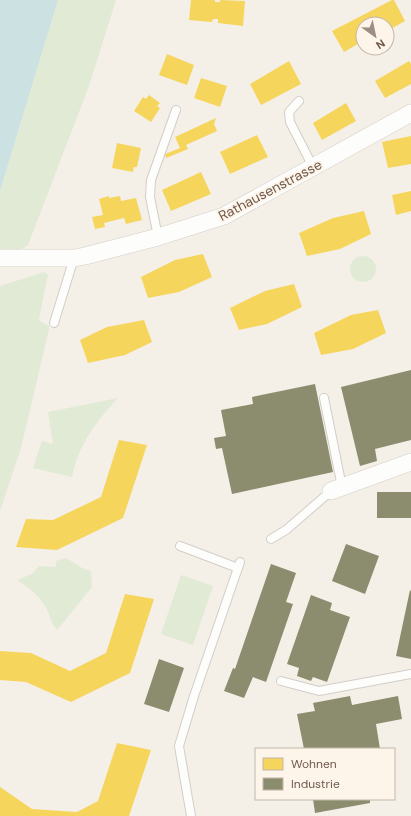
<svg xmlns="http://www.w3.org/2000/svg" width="411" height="816" font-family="'DM Sans',sans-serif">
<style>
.green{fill:#e1ead4}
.water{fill:#cbe1e2}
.homes{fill:#f6d55c}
.industry{fill:#8c8c6e}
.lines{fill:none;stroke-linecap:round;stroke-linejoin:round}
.service-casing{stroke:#d3cdc7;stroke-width:10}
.minor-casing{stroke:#d3cdc7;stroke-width:18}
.service{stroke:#fdfdfc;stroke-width:8}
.minor{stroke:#fdfdfc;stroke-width:17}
.labels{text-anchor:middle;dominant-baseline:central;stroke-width:4;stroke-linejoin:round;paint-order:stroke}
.street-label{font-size:14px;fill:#6f584c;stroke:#fdf5e9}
</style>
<rect width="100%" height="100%" fill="#f4f0e8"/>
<g class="green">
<path d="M58 0H116L89 86 28 245 0 262V191Z"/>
<circle cx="363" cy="269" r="13"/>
<path d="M44 272 48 275 39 319 41 322 49 326V329L21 448 0 511V286Z"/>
<path d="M118 398C96 421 78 446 72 477L33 468 42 441 53 444 48 412Z"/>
<path d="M66 558 82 568 91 571 92 587 57 630C51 624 50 615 46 608 39 595 28 587 17 580L32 574 39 566 56 567V561Z"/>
<path d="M181 575 213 586 193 645 161 634Z"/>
</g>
<path class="water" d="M0 0H58L0 191Z"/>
<g class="homes">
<path d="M191 0H215V2H220V0L245 1 243 26 218 23V19H213L212 22 189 20Z"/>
<path d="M392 0H394L405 21 387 31V24H363V41L344 52 332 31Z"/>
<path d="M167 54 194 65 187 85 159 75Z"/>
<path d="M289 61 301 84 261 105 250 84Z"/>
<path d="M409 61 411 64V84L385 98 375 81Z"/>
<path d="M201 78 227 86 220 107 194 98Z"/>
<path d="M149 95 160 103 157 106 160 108 151 122 134 111 143 97 146 99Z"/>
<path d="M346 103 356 121 322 140 313 123Z"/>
<path d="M216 118 214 124 217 131 186 145 188 149 166 158 165 154 180 148 175 137Z"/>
<path d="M257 135 268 157 230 174 220 152Z"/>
<path d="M411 136V164L388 168 382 142Z"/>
<path d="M117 143 141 148 137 167H134L133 172 112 168Z"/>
<path d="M201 172 211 194 171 211 162 190Z"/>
<path d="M411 191V211L396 215 392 195Z"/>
<path d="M109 196V198L120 196 121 201 136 198 142 220 126 224 124 218 104 223 105 227 95 229 92 217 103 215 99 199Z"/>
<path d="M364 211 371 234 340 249 307 256 299 233 333 218Z"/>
<path d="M203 254 212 277 179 292 148 298 141 277 175 260Z"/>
<path d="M294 284 302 307 267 324 239 330 230 308 265 291Z"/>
<path d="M378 310 386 333 353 349 321 355 314 333 351 315Z"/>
<path d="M144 320 152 342 125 355 88 363 80 340 107 327Z"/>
<path d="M119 440 147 445 123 518 57 550 16 547 26 519 53 520 101 497Z"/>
<path d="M125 594 154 599 130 673 71 702 26 682 0 680V651L31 653 70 671 106 653Z"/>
<path d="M117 743 151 750 129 816H0V787L32 809 77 812 98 801Z"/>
</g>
<g class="industry">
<path d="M411 370V440L375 449 377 461 360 466 341 387Z"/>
<path d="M315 384 333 472 232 494 222 448 216 449 214 438 226 436 221 410 253 404 252 397Z"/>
<rect x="377" y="492" width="34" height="26"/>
<path d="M346 544 379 556 365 594 332 581Z"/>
<path d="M271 564 296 573 286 602 293 604 266 682 253 677 244 698 224 691 233 668 235 669Z"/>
<path d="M410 590 411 591V659L396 656Z"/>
<path d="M311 595 332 603 330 610 350 617 327 682 313 677 311 681 297 676 299 668 287 664Z"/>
<path d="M159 659 184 668 169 712 144 704Z"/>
<path d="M350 696 352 705 398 696 402 719 376 724 380 749H304L297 714 315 711 313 703Z"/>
<path d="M313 799H370V803L315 813Z"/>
</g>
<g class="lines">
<g class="service-casing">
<g id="service">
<path d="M299 101 289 112 290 122 313 167"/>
<path d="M158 237 150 197 151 180 176 110"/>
<path d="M54 323 74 258"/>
<path d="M324 398 342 487"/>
<path d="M271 539 286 530 331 491"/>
<path d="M180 546 238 568"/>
<path d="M281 681 319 691 411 674"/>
<path d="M191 816 179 746 194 696 240 562"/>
</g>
</g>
<g class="minor-casing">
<g id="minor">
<path d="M0 258H74L85 256 158 237 224 216 411 113"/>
<path d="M331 491 411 462"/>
</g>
</g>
<use href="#service" class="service"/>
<use href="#minor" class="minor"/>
</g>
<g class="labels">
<g class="street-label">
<text transform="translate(270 190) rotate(-28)">Rathausenstrasse</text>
</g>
</g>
<rect x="255" y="748" width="140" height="52" fill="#fdf5e9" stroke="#c4b6aa"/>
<rect x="263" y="758" width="20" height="12" fill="#f6d55c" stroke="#c4b6aa"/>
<text x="291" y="768" font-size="12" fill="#6f584c">Wohnen</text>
<rect x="263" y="778" width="20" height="12" fill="#8c8c6e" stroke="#c4b6aa"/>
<text x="291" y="788" font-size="12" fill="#6f584c">Industrie</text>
<g transform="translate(375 36) rotate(147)"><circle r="19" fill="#fdf5e9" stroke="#c4b6aa"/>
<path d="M0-3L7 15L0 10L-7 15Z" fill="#9e8d83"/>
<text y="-6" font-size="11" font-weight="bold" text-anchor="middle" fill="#6f584c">N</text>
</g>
</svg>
